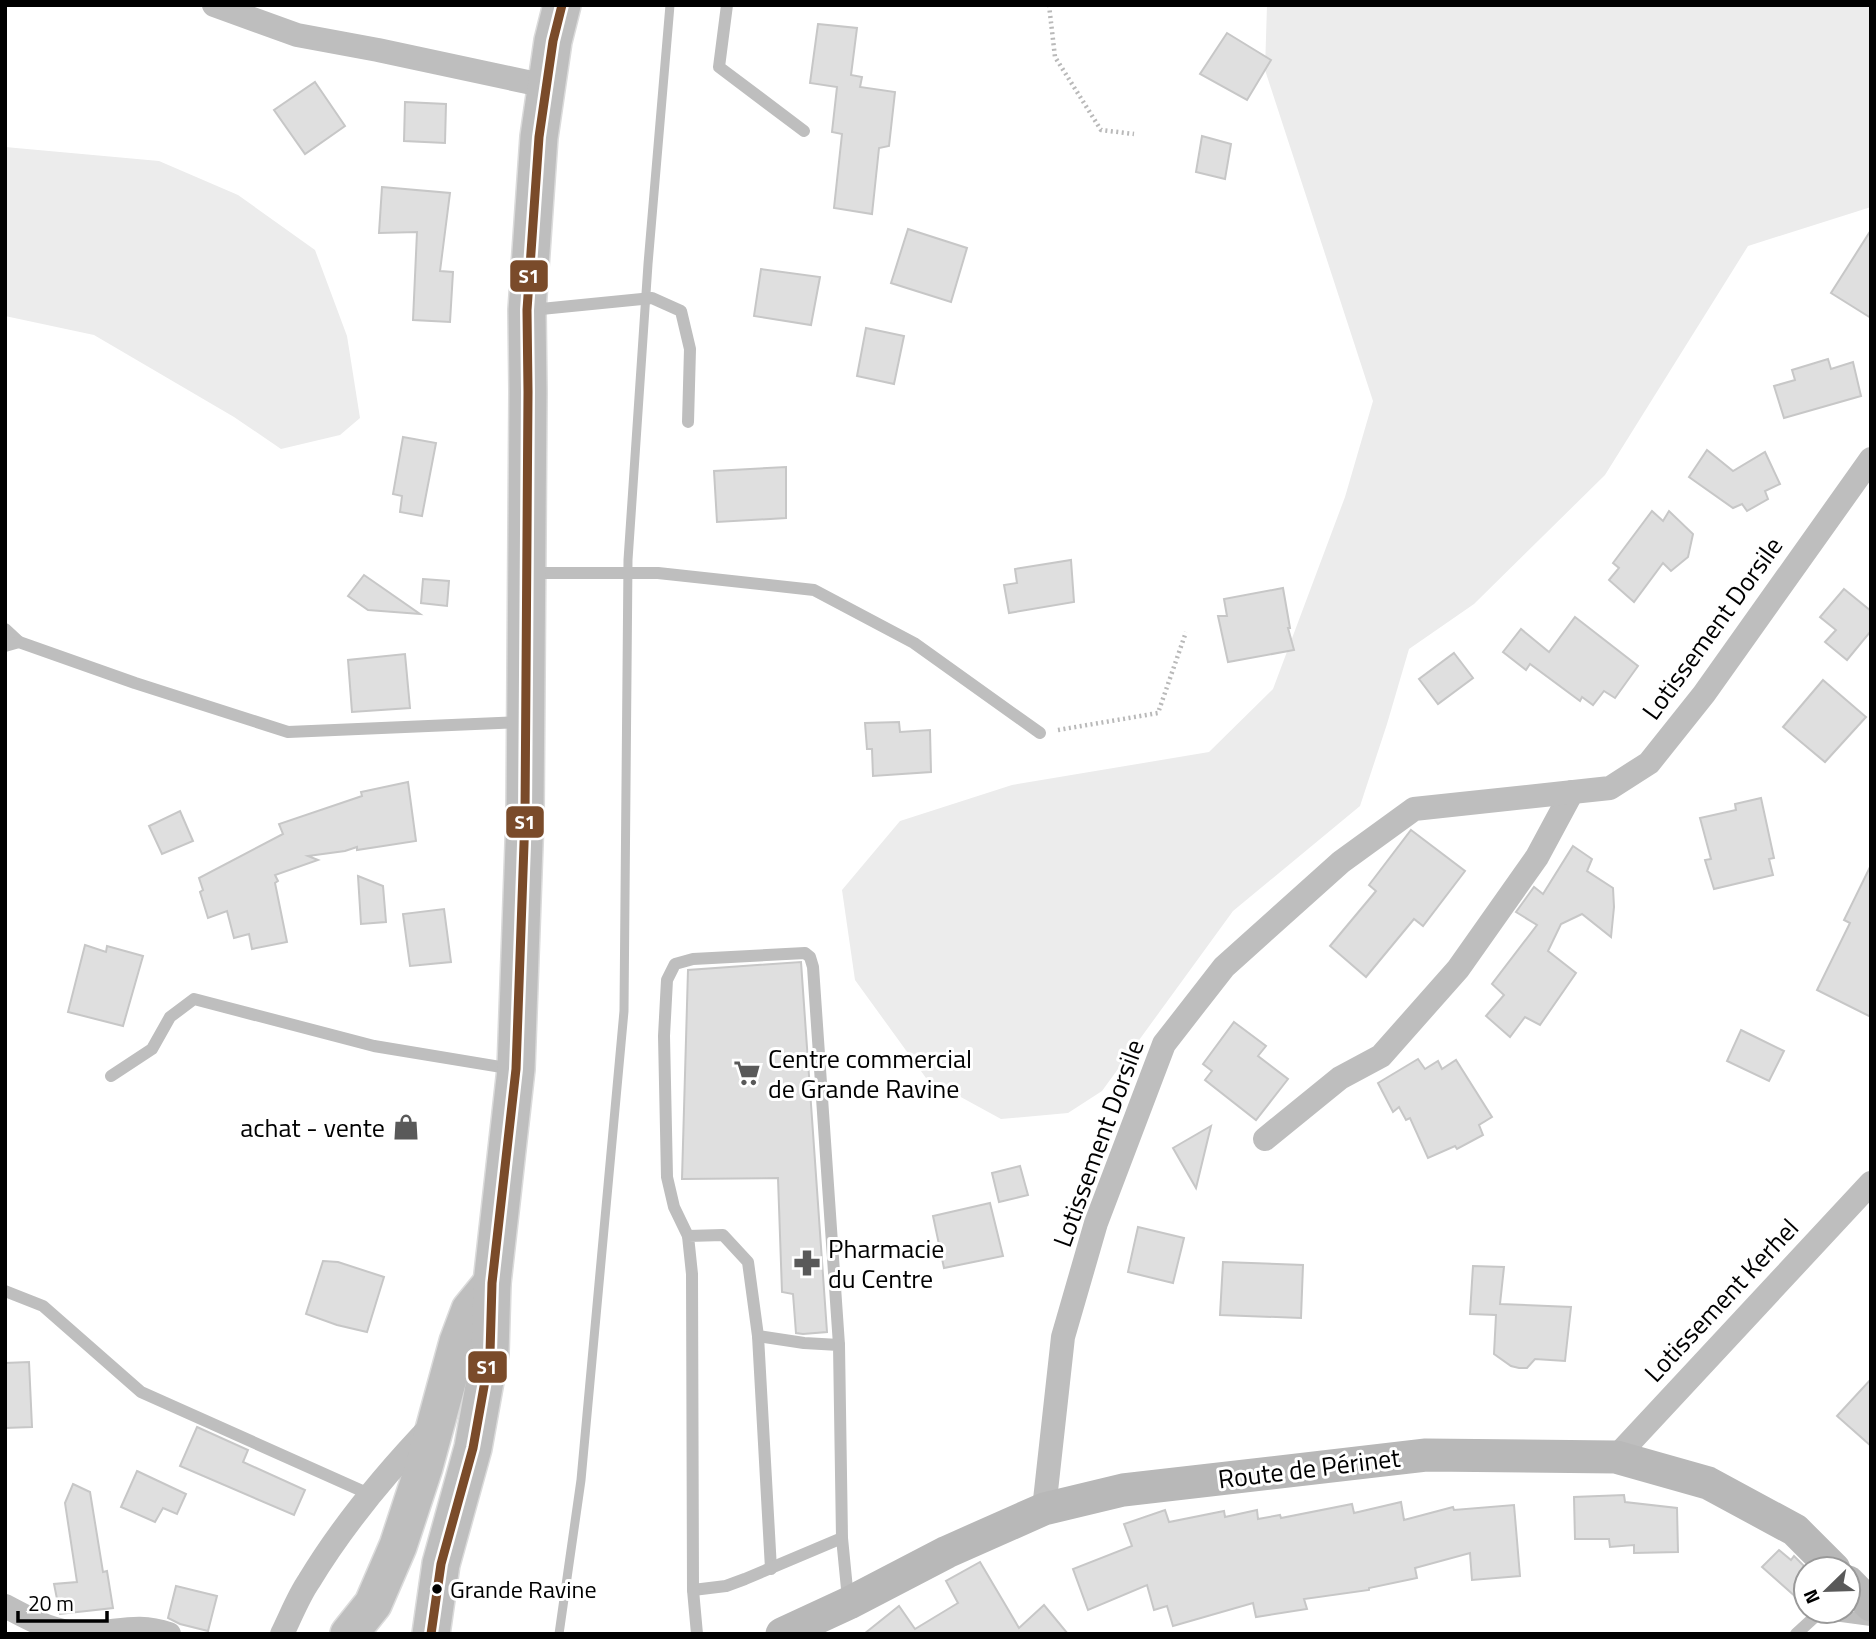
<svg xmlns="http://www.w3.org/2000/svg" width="1876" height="1639" font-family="'Titillium Web',sans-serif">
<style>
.green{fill:#ececec}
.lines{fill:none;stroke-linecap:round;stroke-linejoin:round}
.stream{stroke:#bfbfbf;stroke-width:9}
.building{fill:#dfdfdf;stroke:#c7c7c7;stroke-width:2}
.primary-casing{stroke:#dbdbdb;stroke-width:40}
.path{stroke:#b9b9b9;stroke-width:4.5;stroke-dasharray:2 3.5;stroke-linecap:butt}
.lane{stroke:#bebebe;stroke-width:12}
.street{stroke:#bebebe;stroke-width:24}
.secondary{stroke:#b8b8b8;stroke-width:33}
.primary{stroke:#bebebe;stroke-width:37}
.bus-1-casing{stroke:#fff;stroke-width:14}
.bus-1{stroke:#7a4b2a;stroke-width:9}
.bus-dot{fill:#000;stroke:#fff;stroke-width:2.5}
.labels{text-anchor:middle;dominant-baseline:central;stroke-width:6;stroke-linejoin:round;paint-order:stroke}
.bus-label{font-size:24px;fill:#000;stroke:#fff;text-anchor:start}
.street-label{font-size:26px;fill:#000;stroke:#fff}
.poi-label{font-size:26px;fill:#000;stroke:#fff;text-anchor:start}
.line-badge{stroke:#fff;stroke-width:2.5}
.badge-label{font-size:19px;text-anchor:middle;font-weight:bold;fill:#fff}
</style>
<rect width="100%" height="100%" fill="#fff"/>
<g class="green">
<path d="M1267 5H1871V207L1748 246 1605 475 1474 604 1409 649 1387 724 1360 806 1233 911 1102 1091 1068 1113 1001 1119 926 1078 855 980 842 890 900 821 1012 785 1209 752 1273 689 1345 497 1373 401 1265 70Z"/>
<path d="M5 147 159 161 238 195 315 250 347 336 360 418 340 435 281 449 234 417 94 335 5 316Z"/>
</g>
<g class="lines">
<path class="stream" d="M559 1634 581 1480 624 1011 628 560 648 264 670 5"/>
</g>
<g class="building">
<path d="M818 24 857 28 851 75 862 77 860 87 895 92 889 146 879 148 872 214 834 208 842 134 832 132 837 87 810 83Z"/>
<path d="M1227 33 1271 60 1247 100 1200 74Z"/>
<path d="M315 82 345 126 305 154 274 110Z"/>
<path d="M405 102 446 104 445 143 404 141Z"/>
<path d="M1202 136 1231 144 1225 179 1196 172Z"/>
<path d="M382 187 450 193 440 271 453 272 450 322 413 320 417 232 379 233Z"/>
<path d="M908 229 967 248 951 302 891 283Z"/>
<path d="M1871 230V318L1831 293Z"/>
<path d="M761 269 820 277 811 325 754 316Z"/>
<path d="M866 328 904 336 894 384 857 376Z"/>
<path d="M1828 359 1831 369 1853 362 1861 396 1784 418 1774 386 1795 380 1792 370Z"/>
<path d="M403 437 436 443 422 516 400 512 402 496 393 494Z"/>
<path d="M1707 450 1733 471 1765 452 1780 484 1765 491 1768 499 1747 511 1742 504 1733 508 1689 477Z"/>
<path d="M786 467V518L717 522 714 471Z"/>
<path d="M1652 511 1663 521 1669 511 1693 534 1688 557 1671 571 1663 563 1634 602 1609 580 1619 568 1613 563Z"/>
<path d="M1071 560 1074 602 1009 613 1004 585 1017 583 1015 569Z"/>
<path d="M364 575 420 614 368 610 348 596Z"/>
<path d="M423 579 449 581 447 606 421 603Z"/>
<path d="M1283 588 1290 628H1288L1294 650 1228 662 1218 616H1227L1224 599Z"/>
<path d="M1844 589 1871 611V631L1847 660 1825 642 1836 630 1820 617Z"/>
<path d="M1575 617 1638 666 1615 698 1604 691 1593 705 1582 697 1580 701 1530 664 1526 670 1503 652 1521 629 1549 652Z"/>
<path d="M1454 653 1473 678 1438 704 1419 679Z"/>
<path d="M405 654 410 708 352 712 348 660Z"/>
<path d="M1823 680 1866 717 1825 762 1783 727Z"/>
<path d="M899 722 900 732 930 730 931 772 873 776 872 749H867L865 723Z"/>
<path d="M408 782 416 841 357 850V847L345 851 308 856 318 860 275 875 278 881 275 883 287 942 252 949 249 934 234 938 227 911 208 918 200 892 203 890 199 878 283 834 279 824 362 796 361 792Z"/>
<path d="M1761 798 1774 858 1769 859 1773 875 1714 889 1705 860 1711 859 1700 818 1736 810 1735 804Z"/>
<path d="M180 811 193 841 162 854 149 826Z"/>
<path d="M1411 830 1465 871 1423 926 1414 919 1366 977 1330 946 1376 891 1369 885Z"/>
<path d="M1573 846 1592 859 1587 871 1613 888 1614 907 1611 937 1582 914 1561 924 1548 951 1576 973 1540 1025 1525 1017 1510 1037 1486 1016 1504 995 1492 984 1537 925 1516 912 1534 887 1543 894Z"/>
<path d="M1871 865V1017L1817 990 1850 923 1844 920Z"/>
<path d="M358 876 383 886 386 922 361 924Z"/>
<path d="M444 909 451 962 410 966 403 914Z"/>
<path d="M85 945 106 952 107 946 143 956 123 1026 68 1012Z"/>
<path d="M801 962 827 1332 803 1334 796 1333 793 1294 782 1292 778 1178 682 1179 688 970Z"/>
<path d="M1234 1022 1266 1046 1258 1056 1288 1079 1256 1120 1205 1080 1212 1071 1203 1064Z"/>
<path d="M1741 1030 1784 1051 1769 1081 1727 1061Z"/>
<path d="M1418 1059 1425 1069 1438 1061 1442 1069 1456 1060 1492 1117 1479 1125 1483 1135 1457 1149 1455 1146 1428 1158 1410 1118 1406 1120 1399 1107 1393 1112 1378 1083Z"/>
<path d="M1211 1126 1196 1188 1173 1148Z"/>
<path d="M1020 1166 1028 1195 999 1202 992 1173Z"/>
<path d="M990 1203 1003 1256 944 1268 933 1216Z"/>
<path d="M1138 1227 1184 1238 1173 1283 1128 1272Z"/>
<path d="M323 1261 338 1262 384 1277 367 1332 337 1325 306 1314Z"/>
<path d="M1223 1262 1303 1265 1301 1318 1220 1315Z"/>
<path d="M1473 1266 1504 1267 1500 1304 1571 1307 1565 1361 1535 1359 1527 1368H1519L1511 1366 1494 1354 1496 1315 1470 1314Z"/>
<path d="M29 1362 32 1427 5 1428V1363Z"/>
<path d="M1871 1379V1446L1837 1416Z"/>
<path d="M197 1427 248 1450 243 1462 305 1490 294 1515 180 1466Z"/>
<path d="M137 1471 186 1494 177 1514 163 1508 155 1522 121 1507Z"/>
<path d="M73 1484 90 1492 103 1572 107 1571 113 1608 60 1614 54 1584 77 1582 65 1503Z"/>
<path d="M1624 1495 1625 1502 1677 1508 1678 1552 1634 1553V1545L1610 1547 1609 1539H1575L1574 1497Z"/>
<path d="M1401 1502 1404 1520 1453 1507 1454 1510 1514 1505 1520 1576 1472 1580 1470 1553 1415 1568 1417 1578 1369 1588V1590L1304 1599 1307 1609 1256 1617 1253 1603 1173 1626 1167 1606 1154 1610 1147 1585 1088 1610 1073 1569 1132 1546 1124 1524 1165 1510 1169 1522 1224 1511 1225 1517 1257 1510 1258 1519 1280 1515 1281 1518 1352 1504 1354 1513Z"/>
<path d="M1779 1550 1791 1560 1794 1556 1806 1568V1606L1762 1567Z"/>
<path d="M980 1562 1019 1628 1044 1605 1068 1634H864L899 1606 915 1629 958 1603 946 1581Z"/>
<path d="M176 1586 217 1596 208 1631 180 1624 168 1618Z"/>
</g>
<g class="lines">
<g class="primary-casing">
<g id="primary">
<path d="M349 1634 373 1604 398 1546 424 1467 458 1342 470 1310 492 1283"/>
<path d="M431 1634 441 1564 473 1448 490 1353 492 1283 516 1069 525 816 528 392 527 310 539 137 553 41 562 5"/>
</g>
</g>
<g class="path">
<path d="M1049 5 1055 57 1101 130 1134 134"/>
<path d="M1058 730 1158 713 1186 632"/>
</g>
<g class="lane">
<path d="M727 5 719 67 804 131"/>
<path d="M531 310 652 298 681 311 690 349 688 422"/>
<path d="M530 573H658L814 590 914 643 1040 733"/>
<path d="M5 629 19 642"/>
<path d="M5 646 19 642 135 683 288 732 522 722"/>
<path d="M111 1076 152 1049 170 1017 194 999 374 1046 513 1069"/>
<path d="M688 1236 674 1207 667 1177 664 1036 667 980 675 964 693 959 805 953 810 957 813 967 839 1345"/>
<path d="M5 1291 43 1306 141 1392 369 1494"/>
<path d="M758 1336 771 1569"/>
<path d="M693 1590 726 1586 745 1579 842 1538"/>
<path d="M697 1634 693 1590 692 1274 688 1236 723 1235 748 1262 758 1336 804 1343 839 1345 842 1538 848 1599"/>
<path d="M1796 1634 1819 1613 1871 1620"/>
</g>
<g class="street">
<path d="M214 5 297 35 378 50 546 86"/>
<path d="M1265 1139 1340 1078 1381 1056 1458 969 1537 857 1572 792"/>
<path d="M1616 1457 1871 1183"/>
<path d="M1044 1509 1063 1337 1096 1223 1164 1044 1224 967 1341 862 1414 809 1610 788 1649 763 1704 694 1871 459"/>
<path d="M5 1606C30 1619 53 1633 82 1633 115 1634 135 1622 169 1634"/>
<path d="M282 1634C291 1616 298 1597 309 1581 344 1523 387 1472 433 1424"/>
</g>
<g class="secondary">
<path d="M1848 1582 1871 1605"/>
<path d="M782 1634 849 1603 947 1552 1044 1509 1123 1490 1426 1455 1616 1457 1708 1483 1795 1530 1834 1569"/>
</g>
<use href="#primary" class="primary"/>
<g class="bus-1-casing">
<path id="bus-1" d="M431 1634 441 1564 473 1448 490 1353 492 1283 516 1069 525 816 528 392 527 310 539 137 553 41 562 5"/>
</g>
<use href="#bus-1" class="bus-1"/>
</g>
<defs>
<g id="supermarket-bare" transform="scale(2.1)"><path d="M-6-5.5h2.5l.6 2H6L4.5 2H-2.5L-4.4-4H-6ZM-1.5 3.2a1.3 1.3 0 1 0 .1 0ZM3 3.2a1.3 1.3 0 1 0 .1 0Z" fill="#595959" stroke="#fff" stroke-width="2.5" paint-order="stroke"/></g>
<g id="shop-bare" transform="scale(2.1)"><path d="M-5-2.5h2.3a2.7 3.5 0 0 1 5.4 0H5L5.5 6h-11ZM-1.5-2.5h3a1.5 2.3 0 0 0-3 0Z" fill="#595959" stroke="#fff" stroke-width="2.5" paint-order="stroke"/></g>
<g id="pharmacy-bare" transform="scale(2.1)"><path d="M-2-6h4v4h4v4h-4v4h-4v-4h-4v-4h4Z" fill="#595959" stroke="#fff" stroke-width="2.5" paint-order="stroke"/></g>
</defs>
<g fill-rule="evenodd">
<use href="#supermarket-bare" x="747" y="1073"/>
<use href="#shop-bare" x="406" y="1127"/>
<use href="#pharmacy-bare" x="807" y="1263"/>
</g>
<circle class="bus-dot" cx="437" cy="1589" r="6"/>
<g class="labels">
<g class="bus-label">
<text x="450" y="1589">Grande Ravine</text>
</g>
<g class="street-label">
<text transform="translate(1712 628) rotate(-54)">Lotissement Dorsile</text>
<text transform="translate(1098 1143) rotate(-70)">Lotissement Dorsile</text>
<text transform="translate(1721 1300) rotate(-47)">Lotissement Kerhel</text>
<text transform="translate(1309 1468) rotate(-7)">Route de Périnet</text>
</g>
<g class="poi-label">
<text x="768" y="1058">Centre commercial<tspan x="768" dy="30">de Grande Ravine</tspan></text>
<text x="385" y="1127" text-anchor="end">achat - vente</text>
<text x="828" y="1248">Pharmacie<tspan x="828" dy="30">du Centre</tspan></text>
</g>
</g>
<g class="line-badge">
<rect x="509" y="259" width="40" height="34" rx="7" fill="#7a4b2a"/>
<rect x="505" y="805" width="40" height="34" rx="7" fill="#7a4b2a"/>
<rect x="467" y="1350" width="41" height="34" rx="7" fill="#7a4b2a"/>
</g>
<g class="badge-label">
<text x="529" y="283">S1</text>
<text x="525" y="829">S1</text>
<text x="487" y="1374">S1</text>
</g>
<rect width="1876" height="1639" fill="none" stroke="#000000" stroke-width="14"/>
<g transform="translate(1827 1590) rotate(247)"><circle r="33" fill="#ffffff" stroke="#999999" stroke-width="2"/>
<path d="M0-5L12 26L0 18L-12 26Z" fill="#595959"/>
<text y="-10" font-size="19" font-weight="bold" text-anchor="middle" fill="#000000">N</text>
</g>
<path d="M18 1611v10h89v-10" fill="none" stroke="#000000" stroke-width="3.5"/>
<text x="28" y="1611" font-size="21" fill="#000000" stroke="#ffffff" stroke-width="5" paint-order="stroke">20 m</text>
</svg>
